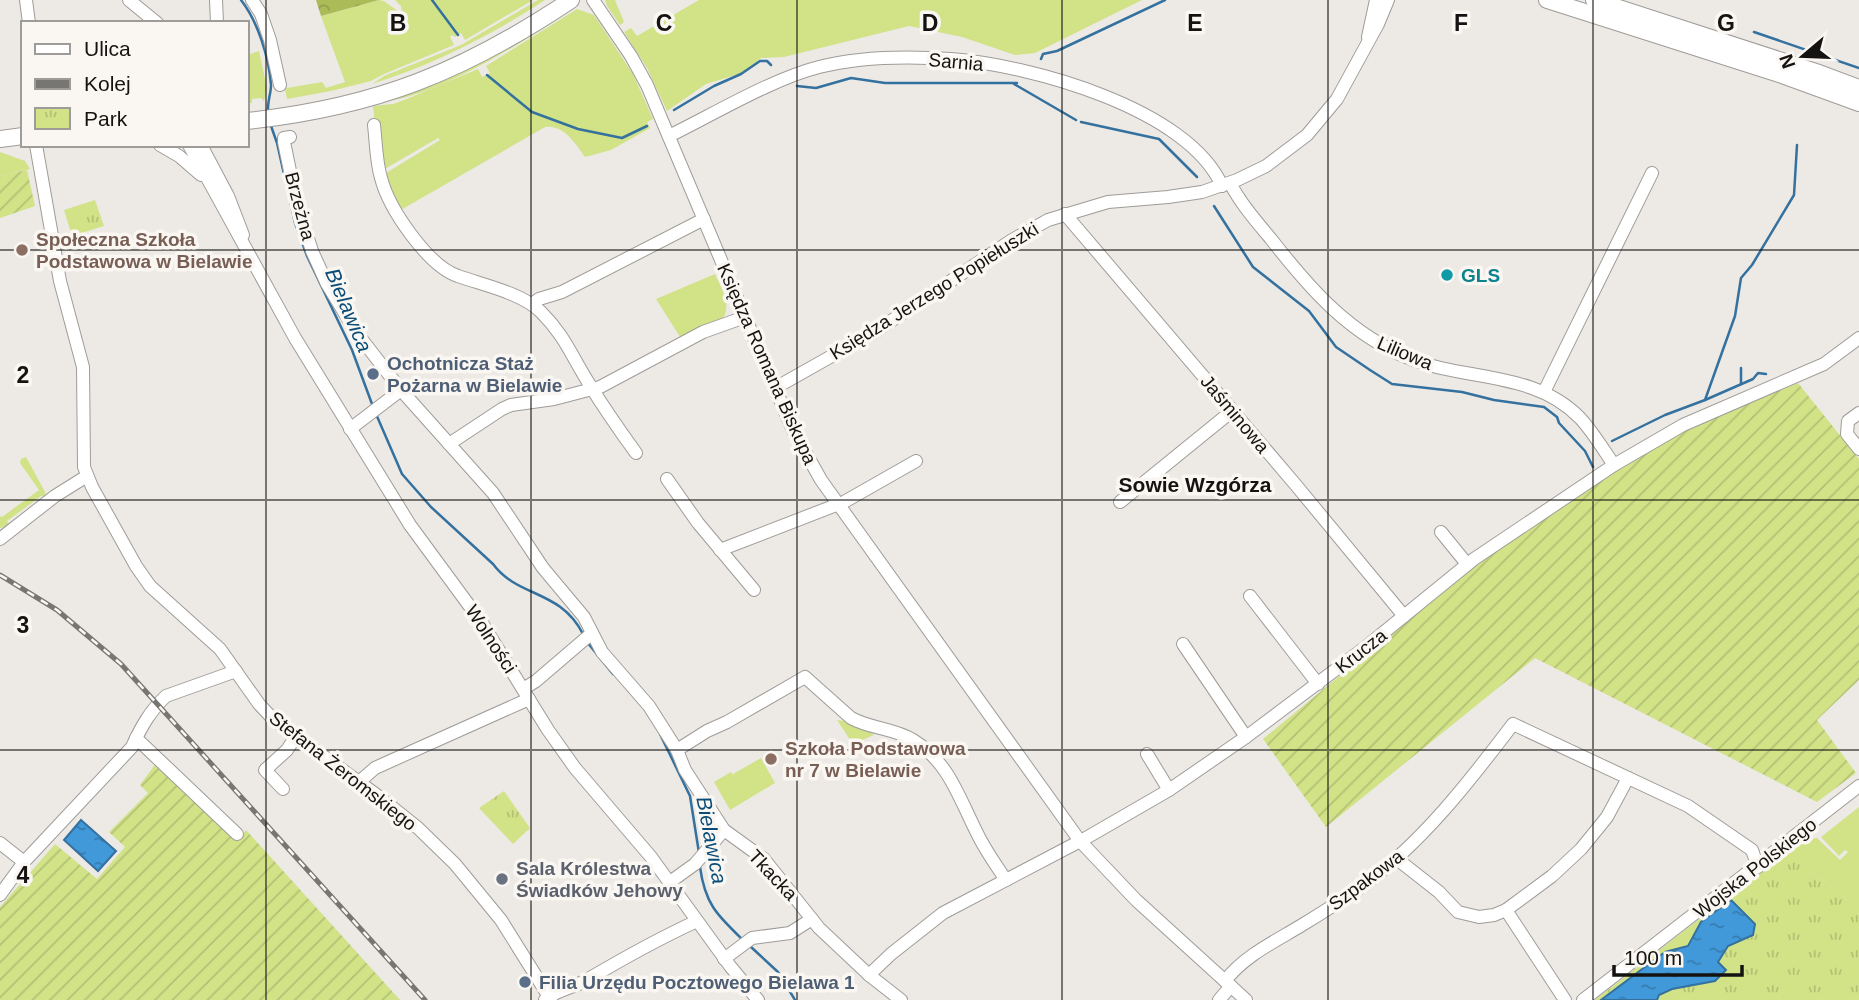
<svg xmlns="http://www.w3.org/2000/svg" width="1859" height="1000" font-family="Arial,sans-serif">
<style>
.grass{fill:#d1e287}
.forest{fill:url(#forest-crowns)}
.park{fill:url(#park-tufts)}
.garden{fill:url(#garden-furrows)}
.water{fill:url(#water-ripples);stroke:#34719e;stroke-width:2}
.lines{fill:none;stroke-linecap:round;stroke-linejoin:round}
.stream{stroke:#34719e;stroke-width:2.5}
.minor-casing{stroke:#9f9c98;stroke-width:14}
.major-casing{stroke:#9f9c98;stroke-width:18}
.minor{stroke:#fff;stroke-width:12}
.major{stroke:#fff;stroke-width:16}
.rail-casing{stroke:#777673;stroke-width:5}
.rail{stroke:#faf7f3;stroke-width:2.5;stroke-dasharray:8;stroke-linecap:butt}
.grid{fill:none;stroke:#141311;stroke-width:2;stroke-opacity:0.55}
.education-dot{fill:#8d6e63;stroke:#faf7f3;stroke-width:2.5}
.culture-dot{fill:#0f9aa8;stroke:#faf7f3;stroke-width:2.5}
.service-dot{fill:#5c6f8a;stroke:#faf7f3;stroke-width:2.5}
.worship-dot{fill:#6b7280;stroke:#faf7f3;stroke-width:2.5}
.labels{text-anchor:middle;dominant-baseline:central;stroke-width:7;stroke-linejoin:round;paint-order:stroke}
.street-label{font-size:19px;fill:#141311;stroke:#faf7f3}
.education-label{font-size:19px;font-weight:bold;fill:#785e54;stroke:#faf7f3;text-anchor:start}
.culture-label{font-size:19px;font-weight:bold;fill:#0d838f;stroke:#faf7f3;text-anchor:start}
.service-label{font-size:19px;font-weight:bold;fill:#4e5e75;stroke:#faf7f3;text-anchor:start}
.worship-label{font-size:19px;font-weight:bold;fill:#5b616d;stroke:#faf7f3;text-anchor:start}
.water-label{font-size:21px;font-style:italic;fill:#094d78;stroke:#faf7f3}
.neighbourhood-label{font-size:21px;font-weight:bold;fill:#141311;stroke:#faf7f3}
.grid-label{font-size:23px;text-anchor:middle;font-weight:bold;fill:#141311;stroke:#faf7f3;stroke-width:7;stroke-linejoin:round;paint-order:stroke}
</style>
<defs>
<pattern id="forest-crowns" width="20" height="18" patternUnits="userSpaceOnUse" patternTransform="scale(1.75)"><rect width="20" height="18" fill="#abbb57"/><path d="M2 6a3 3 0 1 1 6 0M12 15a3 3 0 1 1 6 0" fill="none" stroke="#92a04b"/></pattern>
<pattern id="park-tufts" width="24" height="20" patternUnits="userSpaceOnUse" patternTransform="scale(1.75)"><rect width="24" height="20" fill="#d1e287"/><path d="M3 7l-1-3M5 7V3M7 7l1-3M15 17l-1-3M17 17v-4M19 17l1-3" fill="none" stroke="#b3c174"/></pattern>
<pattern id="garden-furrows" width="10" height="10" patternUnits="userSpaceOnUse" patternTransform="scale(1.75)"><rect width="10" height="10" fill="#d1e287"/><path d="M-1 1l2-2M0 10L10 0M9 11l2-2" fill="none" stroke="#b3c174"/></pattern>
<pattern id="water-ripples" width="26" height="14" patternUnits="userSpaceOnUse" patternTransform="scale(1.75)"><rect width="26" height="14" fill="#4299da"/><path d="M2 4q2-2 4 0t4 0M15 11q2-2 4 0t4 0" fill="none" stroke="#367caf"/></pattern>
</defs>
<rect width="100%" height="100%" fill="#edeae6"/>
<g class="grass">
<path d="M379 0 384 1 402 14 401 6 395 0H533L465 40 461 33 455 37 452 35 450 37 454 45 384 74 371 81 331 91 287 99 285 89 287 88 322 82 326 88 345 82 321 16Z"/>
<path d="M538 0H545C490 36 435 64 372 84L384 76 461 45Z"/>
<path d="M605 0H615L624 22 620 25 607 6Z"/>
<path d="M699 0H1142L1035 53 1015 55 962 37 909 26 784 57 761 58 742 73 706 84 667 111 647 68 624 32 631 28 637 36Z"/>
<path d="M571 8C564 17 551 23 541 30 499 56 428 99 379 102Z"/>
<path d="M577 9 594 15 633 74 653 119 647 122 650 128 611 150 585 157C575 143 564 125 545 127L399 211 384 182 386 173 440 140 438 138 383 170 379 162 373 106 393 104 407 99 478 69 482 77 490 73 486 66Z"/>
<path d="M259 51 267 88 264 101 261 98 252 99V103H247V55Z"/>
<path d="M0 152 25 161 30 169 0 176Z"/>
<path d="M715 274C721 287 733 307 722 319L682 340 656 299Z"/>
<path d="M26 457 45 492 46 498 41 496 7 521 10 526 0 528V516L2 517 39 490 20 463 21 459Z"/>
<path d="M761 758 775 783 730 810 714 782 731 772 735 778 733 774Z"/>
<path d="M1859 807V914L1841 893 1809 871 1799 861 1798 846 1806 840 1817 838 1840 860 1848 852 1845 850 1839 856 1821 837Z"/>
</g>
<path class="forest" d="M316 0H379L321 16Z"/>
<g class="park">
<path d="M95 200 104 226 72 236 64 210Z"/>
<path d="M837 720 852 722 874 735 853 744Z"/>
<path d="M504 791 530 828 513 844 479 808Z"/>
<path d="M1797 843 1803 857 1800 861 1809 871 1841 893 1859 914V1000H1595Z"/>
</g>
<g class="garden">
<path d="M27 170 35 206 0 218V176Z"/>
<path d="M1798 383 1859 459V680L1817 720 1856 773 1817 802 1535 658 1326 827 1263 739 1479 561 1675 432Z"/>
<path d="M157 762 238 840 246 830 400 1000H0V907L55 844 97 879 125 847 109 832 148 793 140 785Z"/>
</g>
<g class="water">
<path d="M81 820 116 851 98 871 64 840Z"/>
<path d="M1731 900 1755 924 1753 935 1728 946 1718 962 1726 970 1715 981 1672 989 1659 995 1657 1000H1601L1665 952 1688 946 1701 922Z"/>
</g>
<g class="lines">
<g class="stream">
<path d="M241 0C258 22 269 57 271 85 271 94 267 102 268 113"/>
<path d="M432 0 458 35"/>
<path d="M1754 32 1859 68"/>
<path d="M1041 59 1043 54 1057 51 1165 0"/>
<path d="M487 75 532 112 578 129 622 138 647 126"/>
<path d="M1014 84 1076 120"/>
<path d="M797 86 816 88 851 78 885 83H1017"/>
<path d="M674 110 714 86 741 74 760 61H767L771 65"/>
<path d="M1081 122 1159 139 1197 177"/>
<path d="M270 123 277 143 295 223 307 256 352 350 372 404"/>
<path d="M1214 206 1253 267 1309 311 1336 347 1370 370 1392 384 1462 392 1494 400 1544 407 1557 417 1559 423 1585 451 1593 467"/>
<path d="M1741 368V384"/>
<path d="M1705 400 1753 379 1758 373 1766 374"/>
<path d="M376 414 402 474 431 507 493 564C518 598 560 589 583 634"/>
<path d="M1612 441 1665 415 1705 400 1735 316 1741 278 1752 265 1794 195 1797 145"/>
<path d="M587 642 613 674"/>
<path d="M660 734 690 796 699 853"/>
<path d="M700 867C705 904 717 915 743 940"/>
<path d="M751 947 778 972 795 1000"/>
</g>
<g class="minor-casing">
<g id="minor">
<path d="M26 0 29 23"/>
<path d="M129 0 157 23"/>
<path d="M216 0 217 23"/>
<path d="M252 0 261 14 270 40 280 85"/>
<path d="M593 0 631 56 647 85 792 428 821 480 1080 841 1136 900 1246 1000"/>
<path d="M1368 37 1376 0"/>
<path d="M374 125C376 142 376 161 381 178 389 209 428 266 458 276 483 285 522 293 541 312 565 336 571 355 588 382 602 405 620 431 636 453"/>
<path d="M669 136C714 114 772 79 819 67 862 56 907 56 951 59 1029 65 1188 108 1222 186"/>
<path d="M290 137 284 138V142L296 200 312 251 327 284 356 332 401 390 493 493 543 568 584 617 602 652 649 706 677 750 685 770 724 830 764 859 819 928 869 975 901 1000"/>
<path d="M36 145 60 281 83 367 84 467 92 487 136 566 150 586 220 649 259 704 274 720 378 796 418 828 455 864 501 920 551 1000"/>
<path d="M160 145 179 156 201 175"/>
<path d="M189 145 295 338 410 525 482 623 548 730 575 768 651 857 730 966 758 1000"/>
<path d="M201 145 228 196 243 235"/>
<path d="M1230 183C1241 204 1256 221 1271 239 1310 289 1350 335 1411 359 1467 381 1534 371 1580 418 1593 432 1603 449 1614 465"/>
<path d="M1065 214 1295 484 1404 616"/>
<path d="M532 304 539 299 562 292 704 219"/>
<path d="M775 388 876 331 1012 240 1048 220 1108 202 1168 197 1202 192 1237 180 1266 166 1307 135 1337 99 1378 24 1388 0"/>
<path d="M1544 392 1652 173"/>
<path d="M1859 413 1848 421 1847 434 1859 449"/>
<path d="M350 429 401 390"/>
<path d="M449 444 502 409 511 405 554 399 600 387 703 332 745 317"/>
<path d="M667 479 698 523 754 590"/>
<path d="M1120 502 1232 411"/>
<path d="M1441 532 1467 564"/>
<path d="M0 539 55 496 87 476"/>
<path d="M720 550 844 502 916 461"/>
<path d="M1250 596 1318 684"/>
<path d="M1183 644 1246 737"/>
<path d="M523 689 536 681 592 633"/>
<path d="M136 738 237 834"/>
<path d="M677 750 707 731 727 722 805 677 851 718C871 729 894 728 913 740 949 762 959 798 977 833 985 850 996 865 1006 880"/>
<path d="M1147 754 1169 790"/>
<path d="M359 782 375 768 529 699"/>
<path d="M283 789 265 770 287 750 296 736"/>
<path d="M0 843 24 862"/>
<path d="M1397 859 1439 892 1458 912 1479 917 1494 915 1506 910 1552 876 1581 849 1607 817 1628 778"/>
<path d="M670 882 695 864 724 830"/>
<path d="M0 895 24 862 132 747C141 727 150 711 166 696L236 671"/>
<path d="M1506 910 1565 1000"/>
<path d="M724 959 752 938 790 933 812 919"/>
<path d="M869 975 891 954 943 913 1086 838 1169 790 1246 737 1367 646 1474 559 1614 465 1683 425 1824 364 1859 338"/>
<path d="M1225 981C1245 955 1276 941 1302 925 1322 913 1342 900 1361 887 1421 844 1469 782 1513 724L1688 806 1752 850 1758 867"/>
<path d="M545 1000C556 990 572 988 585 981 622 959 658 939 697 921"/>
<path d="M1219 1000 1231 986"/>
<path d="M1583 1000 1859 786"/>
</g>
</g>
<g class="major-casing">
<g id="major">
<path d="M1547 0 1782 75 1859 103"/>
<path d="M1594 0 1816 72 1859 88"/>
<path d="M247 121C376 107 463 72 571 0"/>
<path d="M0 139 23 136"/>
</g>
</g>
<use href="#minor" class="minor"/>
<use href="#major" class="major"/>
<g class="rail-casing">
<path id="rail" d="M0 575 57 610 121 664 425 1000"/>
</g>
<use href="#rail" class="rail"/>
</g>
<path class="grid" d="M266 0V1000M531 0V1000M797 0V1000M1062 0V1000M1328 0V1000M1593 0V1000M0 250H1859M0 500H1859M0 750H1859"/>
<g class="education-dot">
<circle cx="22" cy="250" r="7"/>
<circle cx="771" cy="759" r="7"/>
</g>
<circle class="culture-dot" cx="1447" cy="275" r="7"/>
<g class="service-dot">
<circle cx="373" cy="374" r="7"/>
<circle cx="525" cy="982" r="7"/>
</g>
<circle class="worship-dot" cx="502" cy="879" r="7"/>
<g class="labels">
<g class="street-label">
<text transform="translate(956 62) rotate(5)">Sarnia</text>
<text transform="translate(300 206) rotate(75)">Brzeżna</text>
<text transform="translate(934 291) rotate(-32)">Księdza Jerzego Popiełuszki</text>
<text transform="translate(1405 353) rotate(23)">Liliowa</text>
<text transform="translate(767 364) rotate(66)">Księdza Romana Biskupa</text>
<text transform="translate(1235 414) rotate(50)">Jaśminowa</text>
<text transform="translate(491 639) rotate(57)">Wolności</text>
<text transform="translate(1361 651) rotate(-38)">Krucza</text>
<text transform="translate(343 771) rotate(38)">Stefana Żeromskiego</text>
<text transform="translate(1755 868) rotate(-38)">Wojska Polskiego</text>
<text transform="translate(773 875) rotate(47)">Tkacka</text>
<text transform="translate(1366 880) rotate(-37)">Szpakowa</text>
</g>
<g class="education-label">
<text x="36" y="239">Społeczna Szkoła<tspan x="36" dy="22">Podstawowa w Bielawie</tspan></text>
<text x="785" y="748">Szkoła Podstawowa<tspan x="785" dy="22">nr 7 w Bielawie</tspan></text>
</g>
<g class="culture-label">
<text x="1461" y="275">GLS</text>
</g>
<g class="service-label">
<text x="387" y="363">Ochotnicza Staż<tspan x="387" dy="22">Pożarna w Bielawie</tspan></text>
<text x="539" y="982">Filia Urzędu Pocztowego Bielawa 1</text>
</g>
<g class="worship-label">
<text x="516" y="868">Sala Królestwa<tspan x="516" dy="22">Świadków Jehowy</tspan></text>
</g>
<g class="water-label">
<text transform="translate(349 310) rotate(67)">Bielawica</text>
<text transform="translate(712 840) rotate(79)">Bielawica</text>
</g>
<g class="neighbourhood-label">
<text x="1195" y="484">Sowie Wzgórza</text>
</g>
</g>
<g class="grid-label">
<text x="398" y="31">B</text>
<text x="664" y="31">C</text>
<text x="930" y="31">D</text>
<text x="1195" y="31">E</text>
<text x="1461" y="31">F</text>
<text x="1726" y="31">G</text>
<text x="23" y="383">2</text>
<text x="23" y="633">3</text>
<text x="23" y="883">4</text>
</g>
<rect x="21" y="21" width="228" height="126" fill="#faf7f3" stroke="#9e9c99" stroke-width="2"/>
<rect x="35" y="44" width="35" height="10" fill="#ffffff" stroke="#9e9c99" stroke-width="2"/>
<text x="84" y="56" font-size="21" fill="#141311">Ulica</text>
<rect x="35" y="79" width="35" height="10" fill="#777673" stroke="#9e9c99" stroke-width="2"/>
<text x="84" y="91" font-size="21" fill="#141311">Kolej</text>
<rect x="35" y="108" width="35" height="21" fill="url(#park-tufts)" stroke="#9e9c99" stroke-width="2"/>
<text x="84" y="126" font-size="21" fill="#141311">Park</text>
<g transform="translate(1803 56) rotate(251)" stroke="#faf7f3" stroke-width="5" paint-order="stroke">
<path d="M0-5L12 26L0 18L-12 26Z" fill="#141311"/>
<text y="-10" font-size="19" font-weight="bold" text-anchor="middle" fill="#141311">N</text>
</g>
<path d="M1614 965v10h128v-10" fill="none" stroke="#141311" stroke-width="3.5"/>
<text x="1624" y="965" font-size="21" fill="#141311" stroke="#faf7f3" stroke-width="5" paint-order="stroke">100 m</text>
</svg>
